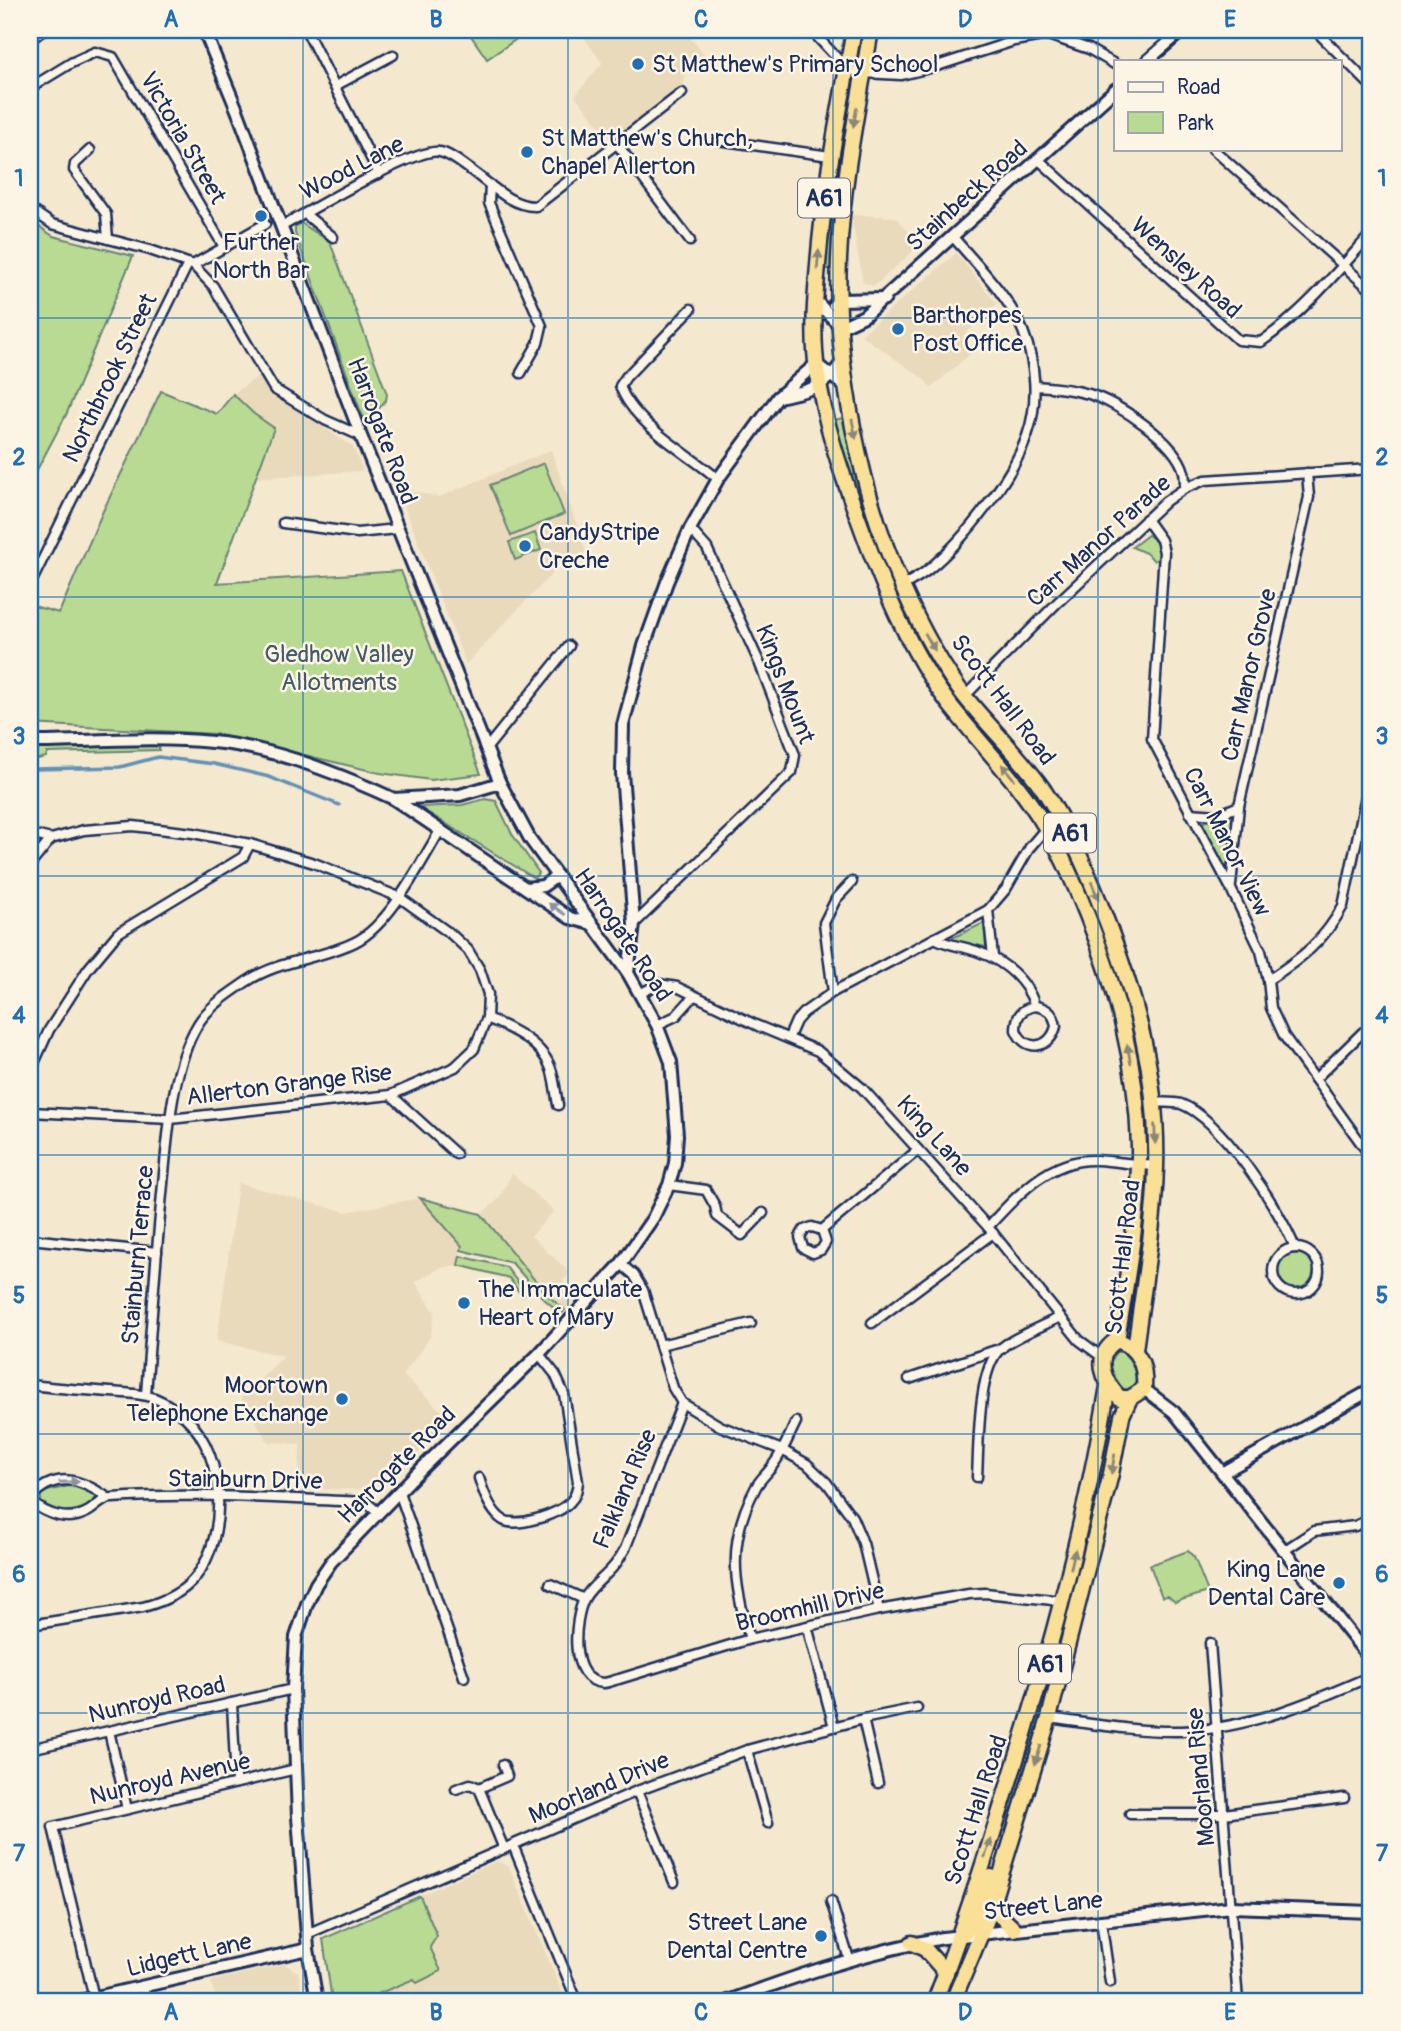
<svg xmlns="http://www.w3.org/2000/svg" width="1401" height="2031" font-family="Pangolin,sans-serif">
<style>
.built{fill:#eadabc}
.green{fill:#b8da93;stroke:#6a8478;stroke-width:2}
.lines{fill:none;stroke-linecap:round;stroke-linejoin:round}
.stream{stroke:#6291b8;stroke-width:3.5}
.street-casing{stroke:#1b2f5e;stroke-width:13}
.secondary-casing{stroke:#1b2f5e;stroke-width:16}
.highway-casing{stroke:#1b2f5e;stroke-width:19}
.street{stroke:#fcf5e5;stroke-width:8}
.secondary{stroke:#fcf5e5;stroke-width:10}
.highway{stroke:#fadf96;stroke-width:14}
.oneway{fill:#8a877a}
.oneway2{fill:#8c92a2}
.grid{fill:none;stroke:#1f6fb2;stroke-width:2;stroke-opacity:0.55}
.poi-dot{fill:#1f6fb2;stroke:#fcf5e5;stroke-width:2.5}
.labels{text-anchor:middle;dominant-baseline:central;stroke-width:5;stroke-linejoin:round;paint-order:stroke}
.shield{fill:#fcf5e5;stroke:#5e6a86;stroke-width:2}
.shield-label{font-size:23px;font-weight:bold;fill:#1b2f5e}
.poi-label{font-size:24px;fill:#1b2f5e;stroke:#fcf5e5;text-anchor:start}
.street-label{font-size:24px;fill:#1b2f5e;stroke:#fcf5e5}
.park-label{font-size:24px;fill:#425a6b;stroke:#fcf5e5}
.neatline{fill:none;stroke:#1f6fb2;stroke-width:2.5}
.grid-label{font-size:23px;text-anchor:middle;font-weight:bold;fill:#1f6fb2}
</style>
<rect width="100%" height="100%" fill="#f4e8ce"/>
<filter id="ink" filterUnits="userSpaceOnUse"><feTurbulence type="fractalNoise" baseFrequency=".0143" numOctaves="2"/><feDisplacementMap in="SourceGraphic" scale="14" xChannelSelector="R" yChannelSelector="G"/><feConvolveMatrix kernelMatrix="1 2 1 2 8 2 1 2 1" color-interpolation-filters="sRGB"/></filter>
<g filter="url(#ink)">
<g class="built">
<path d="M579 30H684L708 59 694 72 686 73 683 86 625 131 624 129 615 130 608 136 575 96 602 63Z"/>
<path d="M851 215 896 217 920 245 874 286 863 283Z"/>
<path d="M956 253 997 304 963 336 975 350 931 388 924 379 861 335Z"/>
<path d="M260 375 269 388 284 401 353 447 363 471 255 478 274 428 254 414 233 394Z"/>
<path d="M551 450 586 552 567 558 466 664 397 488 439 497Z"/>
<path d="M512 1174 554 1211 531 1236 570 1273 563 1281 578 1295 565 1310 546 1294 481 1214 498 1200Z"/>
<path d="M238 1183 346 1212 420 1198 462 1246 458 1265 440 1268 415 1282 435 1312 430 1337 403 1375 451 1420 382 1490 298 1489 300 1444 268 1442 241 1398 284 1356 217 1341Z"/>
<path d="M497 1861 509 1867 565 1999 559 2001H332L323 1939Z"/>
<path d="M284 1964 298 1972 303 2001H216L211 1981Z"/>
</g>
<g class="green">
<path d="M467 30H530L487 59Z"/>
<path d="M835 160 841 161 835 207 831 269H823Z"/>
<path d="M30 220 53 236 133 256 66 415 30 483Z"/>
<path d="M301 223 330 242 387 394 386 400 371 418H365L362 415 295 233V227Z"/>
<path d="M161 391 217 414 233 394 254 414 274 428 217 583 401 571 481 774 431 780 380 773 216 734 30 724V605L59 613 103 511Z"/>
<path d="M844 418 871 516 865 518 833 420Z"/>
<path d="M544 463 564 514 511 536 490 485Z"/>
<path d="M873 522 932 658 930 659H927L896 598 868 524Z"/>
<path d="M535 533 541 550 515 560 509 542Z"/>
<path d="M1148 535C1157 540 1160 547 1160 557L1154 561 1148 554 1132 547Z"/>
<path d="M941 671 1036 789 1055 821 1053 822H1050C1017 769 972 726 937 674Z"/>
<path d="M159 745V750L47 753 46 757 30 761V746Z"/>
<path d="M485 799 496 801 512 834 539 873 534 878 419 807 462 805Z"/>
<path d="M1229 817 1232 822 1228 865 1223 867 1201 823C1207 819 1221 821 1229 817Z"/>
<path d="M1062 834 1090 891 1128 993 1144 1076H1142L1139 1075C1127 990 1094 915 1059 838Z"/>
<path d="M984 923 986 947 952 940V938Z"/>
<path d="M1148 1175 1147 1210 1131 1324H1125L1144 1176Z"/>
<path d="M420 1198 481 1214 546 1294 565 1310 561 1314 543 1298 512 1263 461 1250 462 1246Z"/>
<circle cx="1296" cy="1271" r="18"/>
<path d="M460 1256 506 1267 526 1293 522 1296 509 1278 458 1265Z"/>
<path d="M1114 1352H1122C1133 1360 1142 1378 1131 1389L1122 1390 1111 1383 1108 1357Z"/>
<path d="M1109 1417 1115 1419 1109 1452 1056 1675 1016 1802 1007 1819 978 1903C1029 1743 1080 1583 1109 1417Z"/>
<path d="M69 1486 82 1487 90 1491 96 1497 95 1501C80 1513 56 1516 41 1503V1495L48 1491Z"/>
<path d="M1188 1551 1194 1557 1208 1592 1175 1602 1168 1596 1162 1597 1150 1565Z"/>
<path d="M420 1896 437 1936 430 1947 441 1971 417 1983 414 1979 375 1995 377 2001H332L323 1939Z"/>
</g>
<g class="lines">
<path class="stream" d="M36 769 120 767 158 757 214 764 269 777 339 805"/>
<g class="street-casing">
<g id="street">
<path d="M306 30 379 174"/>
<path d="M811 30 847 69 863 73 901 75 934 67 1014 41 1048 35 1089 49 1116 65"/>
<path d="M1315 30 1371 86"/>
<path d="M30 40 43 30"/>
<path d="M335 86 393 55"/>
<path d="M30 88 71 63 95 52 113 57 224 247"/>
<path d="M717 140 830 156"/>
<path d="M617 144 690 241"/>
<path d="M1213 149 1371 290"/>
<path d="M90 150 75 164 74 170 106 214 108 239"/>
<path d="M1039 160 1238 340 1261 342C1303 313 1337 272 1371 234"/>
<path d="M490 185 489 203 542 326 538 343 521 373"/>
<path d="M30 209 52 224 150 250 193 265 213 286 274 389 325 420 361 436"/>
<path d="M305 214 333 237"/>
<path d="M281 227C306 213 417 146 440 152 451 154 463 165 472 171 491 185 512 207 536 206L682 93"/>
<path d="M193 265 265 224"/>
<path d="M691 309 626 377 620 386C633 424 689 454 718 479"/>
<path d="M1035 386C1054 387 1071 389 1089 394 1118 403 1176 441 1184 472 1185 477 1185 483 1185 488"/>
<path d="M1146 519 1161 540 1164 552 1152 739 1230 887 1261 951 1268 980 1271 1008 1284 1036 1371 1157"/>
<path d="M283 523 357 533 397 529"/>
<path d="M30 585 188 264"/>
<path d="M902 586C911 581 921 576 929 569 964 540 1012 479 1027 436 1039 402 1036 364 1023 331 1008 295 978 266 953 237"/>
<path d="M965 696 1057 603 1166 501 1185 488 1205 480 1371 469"/>
<path d="M486 749 569 646"/>
<path d="M1190 813 1218 815 1239 806"/>
<path d="M30 834 51 839 84 830 133 826 193 833 250 844 314 863 399 897 452 935 468 950 480 970 488 994 487 1018 474 1049 455 1067 391 1095 170 1119 30 1112"/>
<path d="M30 865 51 839"/>
<path d="M1231 885 1239 806 1309 497 1307 473"/>
<path d="M988 910 993 957"/>
<path d="M634 924 792 772 795 755 759 662 707 548 690 529"/>
<path d="M935 938C945 944 954 945 966 948 996 955 1025 975 1035 1006 1021 1009 1016 1016 1016 1030 1025 1053 1051 1049 1056 1026 1054 1013 1047 1008 1035 1006"/>
<path d="M1268 980C1301 959 1324 941 1343 906L1371 772"/>
<path d="M833 992 824 923 836 899 852 882"/>
<path d="M641 993 659 984 677 987 758 1026 818 1051 862 1088 988 1227 1079 1340 1102 1357"/>
<path d="M487 1018C512 1029 544 1043 552 1072 555 1083 556 1094 558 1105"/>
<path d="M657 1025 676 1016 694 996"/>
<path d="M789 1037 796 1021 803 1013 833 992 988 910 1006 889 1030 847 1046 828"/>
<path d="M30 1072 49 1030 88 969 118 933 243 857 250 844"/>
<path d="M1315 1079 1363 1032"/>
<path d="M391 1095 456 1154"/>
<path d="M1154 1102C1162 1103 1173 1102 1181 1104 1221 1119 1280 1209 1295 1248"/>
<path d="M669 1185 706 1190 715 1206 717 1216 742 1235 763 1213"/>
<path d="M988 1227C1016 1196 1050 1158 1096 1160 1116 1161 1136 1165 1156 1166"/>
<path d="M822 1230 826 1242 821 1250 813 1253 803 1248 800 1237 804 1230 812 1227 822 1230 918 1150"/>
<path d="M30 1239 157 1252"/>
<circle cx="1296" cy="1271" r="23"/>
<path d="M621 1264 634 1275 643 1290 673 1388 682 1403 720 1426 782 1450 807 1464 827 1483 852 1517 863 1543 879 1610"/>
<path d="M872 1323 993 1233"/>
<path d="M660 1345 751 1323"/>
<path d="M909 1379 1002 1348"/>
<path d="M30 1385C56 1388 83 1390 110 1392 122 1393 136 1393 147 1396 158 1398 167 1404 176 1410 226 1443 231 1535 194 1579 181 1594 162 1602 143 1607L30 1625"/>
<path d="M146 1395C151 1325 156 1254 163 1184 168 1134 172 1067 198 1024 208 1007 230 993 246 982 278 960 321 959 355 942 390 925 421 862 441 829"/>
<path d="M682 1403 625 1549C621 1555 618 1562 613 1567 604 1578 591 1586 584 1599 574 1620 568 1681 603 1683 608 1683 614 1680 619 1679L750 1639 879 1610 969 1594 985 1593 1063 1601"/>
<path d="M977 1477C979 1446 977 1369 1001 1348 1016 1336 1043 1326 1060 1317"/>
<path d="M479 1478C483 1491 490 1512 503 1520 517 1528 560 1514 570 1502 576 1496 577 1490 578 1482L564 1394 555 1374 539 1354"/>
<path d="M399 1492 464 1677"/>
<path d="M30 1498C56 1470 81 1479 108 1498"/>
<path d="M30 1501C47 1515 69 1523 89 1511 97 1506 103 1498 112 1498 196 1492 282 1499 366 1502L378 1512"/>
<path d="M1285 1550 1314 1531 1355 1526 1371 1519"/>
<path d="M550 1584 584 1599"/>
<path d="M807 1626 834 1727"/>
<path d="M750 1639C733 1583 727 1540 756 1487 760 1479 768 1473 773 1465 783 1452 789 1436 796 1422"/>
<path d="M1210 1643 1238 2001"/>
<path d="M232 1703 236 1783"/>
<path d="M1049 1718C1093 1724 1138 1732 1182 1731 1248 1729 1312 1702 1371 1676"/>
<path d="M863 1719 878 1783"/>
<path d="M109 1731 127 1809"/>
<path d="M30 1749 293 1689"/>
<path d="M747 1750 768 1823"/>
<path d="M503 1765 507 1776 479 1788 504 1849"/>
<path d="M456 1789 470 1784 479 1788"/>
<path d="M637 1791 674 1882"/>
<path d="M1130 1814H1224L1344 1798"/>
<path d="M513 1845 577 2001"/>
<path d="M831 1901 849 1959"/>
<path d="M1101 1920 1110 1982"/>
<path d="M307 1934 637 1791 747 1750 863 1719 917 1708"/>
<path d="M143 1987 146 2001"/>
<path d="M94 1998 53 1827 296 1769"/>
</g>
</g>
<g class="secondary-casing">
<g id="secondary">
<path d="M204 30 237 110 361 436 500 783 530 839 628 973 657 1025 671 1062 677 1135 675 1163 669 1185 653 1218 621 1264 539 1354 417 1473 331 1562 316 1584 307 1604 296 1637 293 1689 298 1817 308 1949 317 2001"/>
<path d="M1147 61 1183 30"/>
<path d="M815 300 841 327 864 316 1116 89"/>
<path d="M834 305 839 300 885 299"/>
<path d="M778 397C808 391 825 388 843 361"/>
<path d="M30 742C90 742 151 736 212 742 271 747 340 774 394 799L570 918 592 924"/>
<path d="M394 799 460 795 500 783"/>
<path d="M526 888 543 886 557 876"/>
<path d="M628 973 634 924 622 773 623 725 644 646 667 582 690 529 718 479 778 397 816 364 847 388"/>
<path d="M1144 1389 1174 1412 1371 1660"/>
<path d="M1224 1472 1371 1390"/>
<path d="M79 2001 308 1949"/>
<path d="M728 2001C799 1975 869 1951 943 1938L1231 1907 1371 1912"/>
</g>
</g>
<g class="highway-casing">
<g id="highway">
<path d="M854 30C840 108 824 185 818 265 815 299 812 335 817 370 824 421 840 469 858 518 881 582 908 650 950 705 983 747 1017 780 1045 826 1062 854 1075 885 1087 915 1117 990 1137 1065 1139 1146 1140 1211 1127 1276 1117 1340"/>
<path d="M871 30C858 106 842 182 839 259 834 363 860 493 903 588 920 626 940 665 966 698 991 729 1020 756 1043 789 1068 827 1086 867 1102 909 1135 993 1159 1077 1156 1168 1154 1229 1143 1289 1135 1350"/>
<path d="M1117 1340C1139 1348 1146 1366 1144 1389L1130 1398H1120C1103 1381 1092 1356 1117 1340Z"/>
<path d="M993 1901 998 1914 1014 1929"/>
<path d="M959 1936C980 1925 984 1898 991 1877"/>
<path d="M912 1943 925 1949 946 1973"/>
<path d="M935 2001C963 1928 987 1854 1010 1779 1051 1650 1086 1520 1108 1386"/>
<path d="M953 2001 988 1917 1049 1718 1111 1474 1122 1416 1130 1398"/>
</g>
</g>
<use href="#street" class="street"/>
<use href="#secondary" class="secondary"/>
<use href="#highway" class="highway"/>
</g>
<defs><path id="oneway-solid" d="M-6-.8H1V-3.2L6.5 0L1 3.2V.8H-6Z" transform="scale(1.75)"/></defs>
<g class="oneway">
<use href="#oneway-solid" transform="translate(855 117) rotate(100)"/>
<use href="#oneway-solid" transform="translate(818 260) rotate(-85)"/>
<use href="#oneway-solid" transform="translate(854 429) rotate(78)"/>
<use href="#oneway-solid" transform="translate(930 642) rotate(60)"/>
<use href="#oneway-solid" transform="translate(1008 772) rotate(-129)"/>
<use href="#oneway-solid" transform="translate(1095 891) rotate(68)"/>
<use href="#oneway-solid" transform="translate(1129 1054) rotate(-100)"/>
<use href="#oneway-solid" transform="translate(1155 1134) rotate(88)"/>
<use href="#oneway-solid" transform="translate(1113 1464) rotate(100)"/>
<use href="#oneway-solid" transform="translate(1073 1559) rotate(-77)"/>
<use href="#oneway-solid" transform="translate(1038 1755) rotate(107)"/>
<use href="#oneway-solid" transform="translate(988 1848) rotate(-71)"/>
</g>
<g class="oneway2">
<use href="#oneway-solid" transform="translate(557 909) rotate(-145)"/>
<use href="#oneway-solid" transform="translate(69 1482) rotate(-1)"/>
</g>
</g>
<path class="grid" d="M303 30V2001M568 30V2001M833 30V2001M1098 30V2001M30 318H1371M30 597H1371M30 876H1371M30 1155H1371M30 1434H1371M30 1713H1371"/>
<g class="poi-dot">
<circle cx="638" cy="64" r="7"/>
<circle cx="527" cy="152" r="7"/>
<circle cx="261" cy="216" r="7"/>
<circle cx="898" cy="329" r="7"/>
<circle cx="525" cy="546" r="7"/>
<circle cx="464" cy="1303" r="7"/>
<circle cx="342" cy="1399" r="7"/>
<circle cx="1339" cy="1583" r="7"/>
<circle cx="821" cy="1936" r="7"/>
</g>
<g class="labels">
<g class="shield">
<rect x="798" y="178.5" width="52" height="39" rx="5"/>
<rect x="1044" y="813.5" width="52" height="39" rx="5"/>
<rect x="1019" y="1644.5" width="52" height="39" rx="5"/>
</g>
<g class="shield-label">
<text x="824" y="198">A61</text>
<text x="1070" y="833">A61</text>
<text x="1045" y="1664">A61</text>
</g>
<g class="poi-label">
<text x="652" y="64">St Matthew's Primary School</text>
<text x="541" y="138">St Matthew's Church,<tspan x="541" dy="28">Chapel Allerton</tspan></text>
<text x="261" y="242" text-anchor="middle">Further<tspan x="261" dy="28">North Bar</tspan></text>
<text x="912" y="315">Barthorpes<tspan x="912" dy="28">Post Office</tspan></text>
<text x="539" y="532">CandyStripe<tspan x="539" dy="28">Creche</tspan></text>
<text x="478" y="1289">The Immaculate<tspan x="478" dy="28">Heart of Mary</tspan></text>
<text x="328" y="1385" text-anchor="end">Moortown<tspan x="328" dy="28">Telephone Exchange</tspan></text>
<text x="1325" y="1569" text-anchor="end">King Lane<tspan x="1325" dy="28">Dental Care</tspan></text>
<text x="807" y="1922" text-anchor="end">Street Lane<tspan x="807" dy="28">Dental Centre</tspan></text>
</g>
<g class="street-label">
<text transform="translate(183 138) rotate(60)">Victoria Street</text>
<text transform="translate(352 168) rotate(-27)">Wood Lane</text>
<text transform="translate(967 196) rotate(-42)">Stainbeck Road</text>
<text transform="translate(1186 268) rotate(42)">Wensley Road</text>
<text transform="translate(110 378) rotate(-64)">Northbrook Street</text>
<text transform="translate(382 431) rotate(69)">Harrogate Road</text>
<text transform="translate(1099 541) rotate(-42)">Carr Manor Parade</text>
<text transform="translate(1249 675) rotate(-77)">Carr Manor Grove</text>
<text transform="translate(785 684) rotate(69)">Kings Mount</text>
<text transform="translate(1003 700) rotate(53)">Scott Hall Road</text>
<text transform="translate(1227 842) rotate(63)">Carr Manor View</text>
<text transform="translate(623 935) rotate(56)">Harrogate Road</text>
<text transform="translate(289 1085) rotate(-7)">Allerton Grange Rise</text>
<text transform="translate(934 1136) rotate(48)">King Lane</text>
<text transform="translate(138 1255) rotate(-85)">Stainburn Terrace</text>
<text transform="translate(1123 1257) rotate(-83)">Scott Hall Road</text>
<text transform="translate(397 1465) rotate(-45)">Harrogate Road</text>
<text transform="translate(245 1480) rotate(1)">Stainburn Drive</text>
<text transform="translate(625 1489) rotate(-67)">Falkland Rise</text>
<text transform="translate(810 1607) rotate(-13)">Broomhill Drive</text>
<text transform="translate(157 1700) rotate(-13)">Nunroyd Road</text>
<text transform="translate(1201 1777) rotate(-95)">Moorland Rise</text>
<text transform="translate(170 1779) rotate(-13)">Nunroyd Avenue</text>
<text transform="translate(599 1788) rotate(-23)">Moorland Drive</text>
<text transform="translate(976 1810) rotate(-72)">Scott Hall Road</text>
<text transform="translate(1043 1906) rotate(-6)">Street Lane</text>
<text transform="translate(189 1955) rotate(-13)">Lidgett Lane</text>
</g>
<g class="park-label">
<text x="339" y="654">Gledhow Valley<tspan x="339" dy="28">Allotments</tspan></text>
</g>
</g>
<rect width="1401" height="2031" fill="none" stroke="#fcf5e5" stroke-width="77"/>
<rect x="1114" y="60" width="228" height="91" fill="#fcf5e5" stroke="#a2a6af" stroke-width="2"/>
<rect x="1128" y="82" width="35" height="10" fill="#fcf5e5" stroke="#a2a6af" stroke-width="2"/>
<text x="1177" y="94" font-size="21" fill="#1b2f5e">Road</text>
<rect x="1128" y="112" width="35" height="21" fill="#b8da93" stroke="#a2a6af" stroke-width="2"/>
<text x="1177" y="130" font-size="21" fill="#1b2f5e">Park</text>
<rect x="38" y="38" width="1324" height="1955" class="neatline"/>
<g class="grid-label">
<text x="171" y="27">A</text>
<text x="436" y="27">B</text>
<text x="701" y="27">C</text>
<text x="965" y="27">D</text>
<text x="1230" y="27">E</text>
<text x="19" y="186">1</text>
<text x="1382" y="186">1</text>
<text x="19" y="465">2</text>
<text x="1382" y="465">2</text>
<text x="19" y="744">3</text>
<text x="1382" y="744">3</text>
<text x="19" y="1023">4</text>
<text x="1382" y="1023">4</text>
<text x="19" y="1303">5</text>
<text x="1382" y="1303">5</text>
<text x="19" y="1582">6</text>
<text x="1382" y="1582">6</text>
<text x="19" y="1861">7</text>
<text x="1382" y="1861">7</text>
<text x="171" y="2020">A</text>
<text x="436" y="2020">B</text>
<text x="701" y="2020">C</text>
<text x="965" y="2020">D</text>
<text x="1230" y="2020">E</text>
</g>
</svg>
